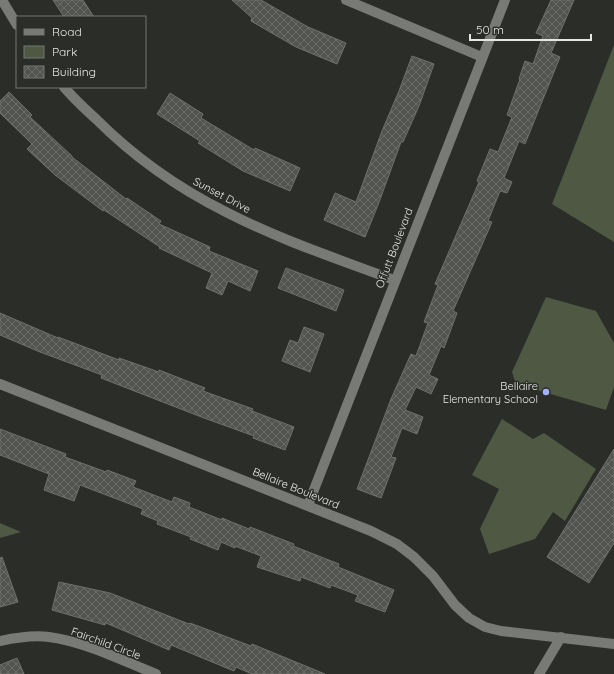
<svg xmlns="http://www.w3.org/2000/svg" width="614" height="674" font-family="Quicksand,sans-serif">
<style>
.green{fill:#4e5842}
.building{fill:url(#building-cross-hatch);stroke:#6f716c}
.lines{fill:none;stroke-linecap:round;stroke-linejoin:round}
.minor{stroke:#777a75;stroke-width:10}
.poi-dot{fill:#a6b1fc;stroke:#2b2d29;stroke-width:1.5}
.labels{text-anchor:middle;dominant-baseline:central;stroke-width:3;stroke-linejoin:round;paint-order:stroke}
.street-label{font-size:11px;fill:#e5e7e4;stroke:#2b2d29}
.poi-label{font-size:11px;fill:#e5e7e4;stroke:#2b2d29;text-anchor:end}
</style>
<defs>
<pattern id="building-cross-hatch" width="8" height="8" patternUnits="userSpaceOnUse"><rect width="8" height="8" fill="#525450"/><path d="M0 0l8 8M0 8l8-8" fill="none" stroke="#6b6d69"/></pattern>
</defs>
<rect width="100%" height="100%" fill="#2b2d29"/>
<g class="green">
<path d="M614 45V242L552 204Z"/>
<path d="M546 297 596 311 614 343V387L606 410 516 384 512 372Z"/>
<path d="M502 419 533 439 544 433 596 469 565 521 553 512 535 539 489 554 480 529 499 489 472 475Z"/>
<path d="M0 523 21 532 0 538Z"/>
</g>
<g class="building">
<path d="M53 0H83L94 17H64Z"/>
<path d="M232 0H261L308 27 346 43 337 64 296 47 251 21 252 18Z"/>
<path d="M551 0H574L551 53 560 57 525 144 519 141 504 178 512 182 507 193 500 191 488 221 492 222 453 311 457 313 444 348 441 346 429 375 438 379 431 394 416 387 405 410 423 417 417 434 402 428 391 457 396 458 381 498 357 489 391 399 411 354 416 356 428 323 424 322 438 285 435 284 479 182 477 181 490 149 498 152 512 117 507 115 520 79H519L525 61 533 64 543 36 536 33Z"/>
<path d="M412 56 434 64 419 106 403 142H401L378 205 365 237 324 220 335 193 356 202 382 131 399 91Z"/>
<path d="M9 92 32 115 30 117 72 156V157L126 199 127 198 161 221 159 224 210 247 209 251 258 271 250 291 228 281 222 295 206 288 212 273 159 248 160 247 104 210 103 211 55 175 27 149 32 144 0 113V101Z"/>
<path d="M170 93 203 114 201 118 254 150 255 148 300 168 290 191 243 171 198 143 200 141 157 114Z"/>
<path d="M286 268 344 290 336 311 278 288Z"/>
<path d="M0 313 58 338V337L119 360V358L159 372V370L205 388 203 391 253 409 252 411 294 427 285 450 253 438 254 436 204 418 101 378 102 375 40 352 0 335Z"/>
<path d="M304 327 324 334 310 372 282 361 290 340 298 343Z"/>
<path d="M0 429 66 454 65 457 106 472 107 470 136 481 133 487 172 502 174 497 190 503 189 507 222 520V518L249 529 250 527 294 544 293 546 339 564 338 567 394 590 385 612 355 601 358 595 331 585 330 588 301 577 300 581 257 567 261 556 235 546V548L221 542 218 550 190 539 191 537 157 524 158 521 141 514 143 509 80 485 74 501 44 490 49 474 0 455Z"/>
<path d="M614 449V543L589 583 547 557Z"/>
<path d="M2 557 18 602 0 607V558Z"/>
<path d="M59 582 110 593 189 624 190 623 251 646 252 644 325 674H252L236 667 234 671 171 645 169 650 106 623 105 625 52 610Z"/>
<path d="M17 658 24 674H0V665Z"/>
</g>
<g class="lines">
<g class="minor">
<path d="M2 0 17 25"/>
<path d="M346 0 482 57"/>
<path d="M64 87C74 99 85 109 96 119 134 157 178 188 226 212 280 240 338 259 394 280"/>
<path d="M0 384 371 531 397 544 414 557 433 576 455 605 469 618 485 627 501 631 614 644"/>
<path d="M308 505 505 0"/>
<path d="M0 641C14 638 35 635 49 637 86 642 121 660 156 674"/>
<path d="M539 674 561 637"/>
</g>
</g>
<circle class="poi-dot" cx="546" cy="392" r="4"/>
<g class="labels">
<g class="street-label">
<text transform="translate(222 195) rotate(28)">Sunset Drive</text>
<text transform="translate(394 248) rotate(-69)">Offutt Boulevard</text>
<text transform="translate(296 488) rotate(22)">Bellaire Boulevard</text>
<text transform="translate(106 643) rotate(20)">Fairchild Circle</text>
</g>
<g class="poi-label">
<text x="538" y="386">Bellaire<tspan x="538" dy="13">Elementary School</tspan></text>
</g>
</g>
<rect x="16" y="16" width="130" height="72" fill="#2b2d29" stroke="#757774"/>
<rect x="24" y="29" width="20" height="6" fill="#777a75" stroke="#757774"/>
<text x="52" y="36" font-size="12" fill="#e5e7e4">Road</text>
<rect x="24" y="46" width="20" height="12" fill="#4e5842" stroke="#757774"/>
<text x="52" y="56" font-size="12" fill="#e5e7e4">Park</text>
<rect x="24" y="66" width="20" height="12" fill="url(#building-cross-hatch)" stroke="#757774"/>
<text x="52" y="76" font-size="12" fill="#e5e7e4">Building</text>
<path d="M470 34v6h121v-6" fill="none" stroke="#e5e7e4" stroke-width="2"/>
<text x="476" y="34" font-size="12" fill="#e5e7e4" stroke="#2b2d29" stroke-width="3" paint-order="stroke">50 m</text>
</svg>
